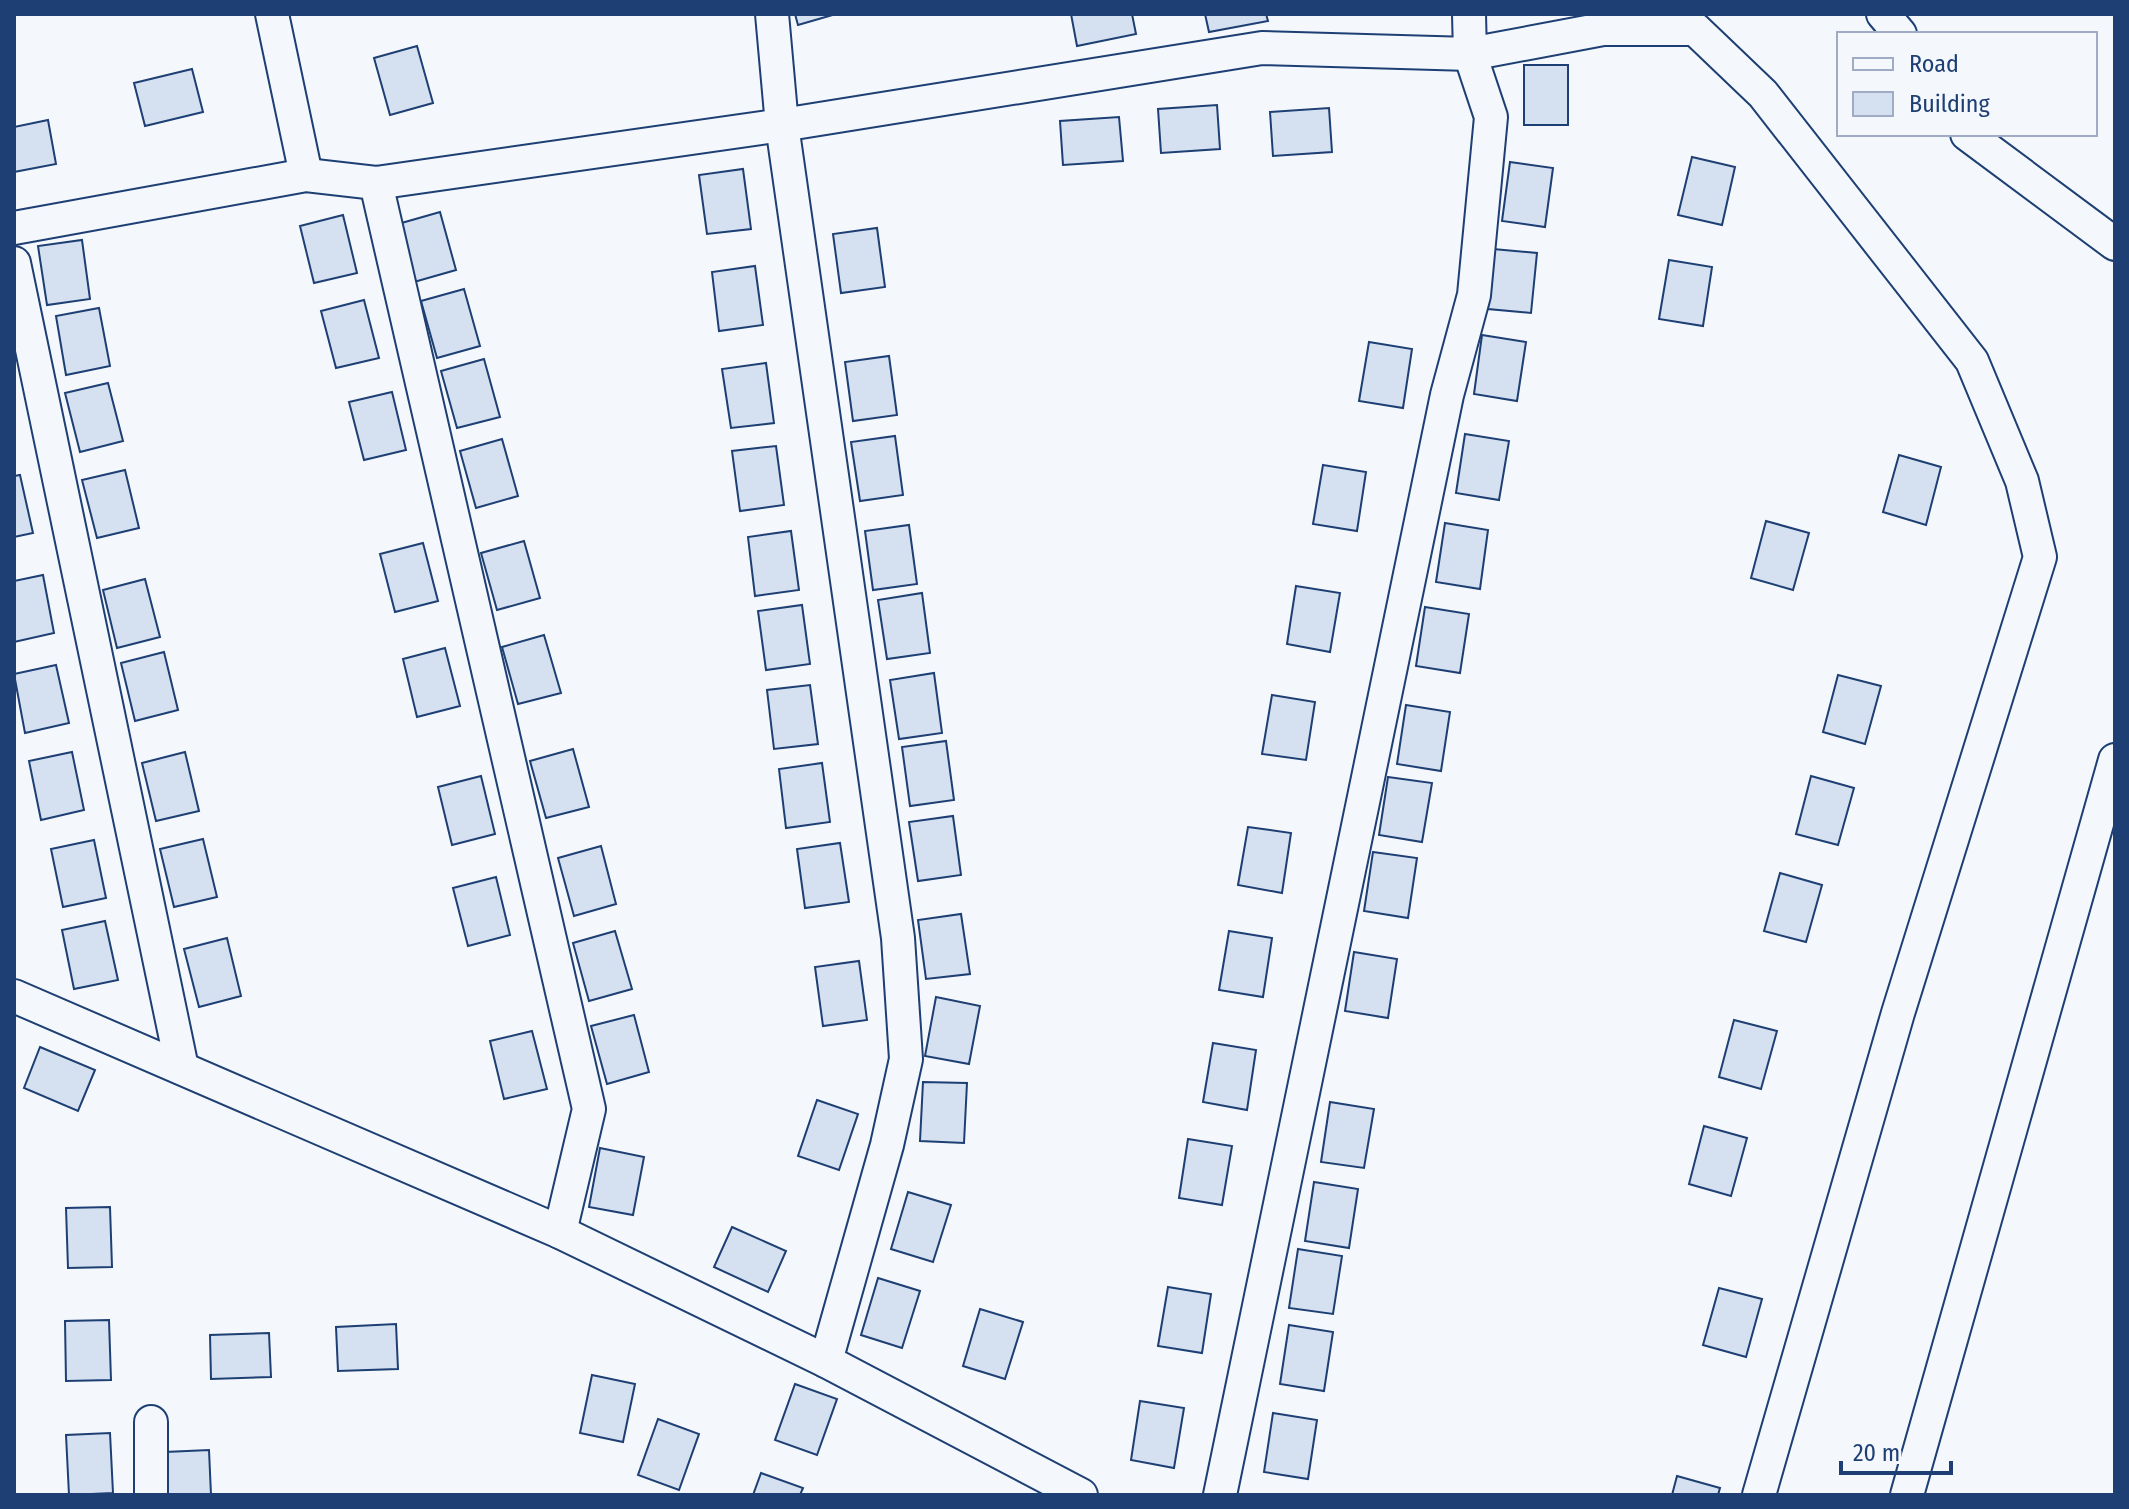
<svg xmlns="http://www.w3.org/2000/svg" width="2129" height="1509" font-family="'Fira Sans Condensed',sans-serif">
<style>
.building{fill:#d5e0f0;stroke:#1d3f73;stroke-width:2}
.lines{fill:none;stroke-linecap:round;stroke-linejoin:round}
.street-casing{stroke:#1d3f73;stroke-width:36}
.street{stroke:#f4f7fb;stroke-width:32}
</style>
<rect width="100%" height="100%" fill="#f4f7fb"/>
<g class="building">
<path d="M795 14H836L798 25Z"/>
<path d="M1071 14H1132L1136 34 1077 46Z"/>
<path d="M1205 14H1266L1268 21 1209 32Z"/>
<path d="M417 46 433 103 390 115 374 58Z"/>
<rect x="1524" y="65" width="44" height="60"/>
<path d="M192 69 203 112 145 126 134 83Z"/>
<path d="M1217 105 1220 149 1161 153 1158 109Z"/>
<path d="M1329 108 1332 152 1273 156 1270 112Z"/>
<path d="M1119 117 1123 161 1063 165 1060 121Z"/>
<path d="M48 120 56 164 14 172V127Z"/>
<path d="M1692 157 1735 167 1722 225 1678 215Z"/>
<path d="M1510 162 1553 168 1545 227 1502 221Z"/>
<path d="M743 169 751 229 707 234 699 175Z"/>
<path d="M440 212 456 270 414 282 398 224Z"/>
<path d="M343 215 357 273 314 283 300 226Z"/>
<path d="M877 228 885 287 841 293 833 234Z"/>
<path d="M82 240 90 299 47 305 38 246Z"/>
<path d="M1493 249 1537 253 1531 313 1488 309Z"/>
<path d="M1669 260 1712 267 1703 326 1659 319Z"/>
<path d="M755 266 763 325 719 331 712 272Z"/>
<path d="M464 289 480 346 437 358 421 301Z"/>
<path d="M364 300 379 358 336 368 321 311Z"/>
<path d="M99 308 110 366 66 375 56 316Z"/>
<path d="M1482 335 1526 342 1517 401 1474 394Z"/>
<path d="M1369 342 1412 349 1403 408 1359 401Z"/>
<path d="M889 356 897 415 853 421 845 362Z"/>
<path d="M484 359 500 417 457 428 441 371Z"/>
<path d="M766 363 774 423 731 428 722 369Z"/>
<path d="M108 383 123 441 80 452 65 393Z"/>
<path d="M392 392 406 450 364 460 349 402Z"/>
<path d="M1465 434 1509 441 1499 500 1456 493Z"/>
<path d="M895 436 903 495 860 501 851 442Z"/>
<path d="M502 439 518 496 476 508 460 451Z"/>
<path d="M776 446 784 505 740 511 732 451Z"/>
<path d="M1899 455 1941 467 1926 525 1883 512Z"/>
<path d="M1323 465 1366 472 1357 531 1313 524Z"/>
<path d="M125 470 139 528 97 538 82 480Z"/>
<path d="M20 475 33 533 14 537V476Z"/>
<path d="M1766 521 1809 533 1793 590 1751 578Z"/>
<path d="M1445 523 1488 530 1480 589 1436 582Z"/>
<path d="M909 525 917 584 873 590 865 531Z"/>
<path d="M791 531 799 590 755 596 748 537Z"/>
<path d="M524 541 540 598 497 610 481 553Z"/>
<path d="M423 543 438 601 395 612 380 554Z"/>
<path d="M43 575 54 633 14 642V581Z"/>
<path d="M145 579 160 637 117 648 103 590Z"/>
<path d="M1296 586 1340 593 1330 652 1287 644Z"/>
<path d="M922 593 930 653 887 659 878 600Z"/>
<path d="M802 605 810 664 766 670 758 611Z"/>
<path d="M1425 607 1469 614 1460 673 1416 666Z"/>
<path d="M544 635 561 693 518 704 502 647Z"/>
<path d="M445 648 460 706 417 717 403 659Z"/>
<path d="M164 652 178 710 135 721 121 663Z"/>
<path d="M56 665 69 723 25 733 14 674Z"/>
<path d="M934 673 942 733 899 739 890 680Z"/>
<path d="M1838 675 1881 686 1865 744 1823 732Z"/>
<path d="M810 685 818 744 774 749 767 690Z"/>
<path d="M1272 695 1315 702 1306 760 1262 754Z"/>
<path d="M1406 705 1450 712 1441 771 1397 764Z"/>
<path d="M946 741 954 800 910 806 902 747Z"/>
<path d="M573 749 589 807 546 818 530 761Z"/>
<path d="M72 752 84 810 41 820 29 761Z"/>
<path d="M185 752 199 811 156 821 142 763Z"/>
<path d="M822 763 830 822 786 828 779 769Z"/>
<path d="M481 776 495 834 452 845 438 787Z"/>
<path d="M1811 776 1854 788 1838 845 1796 834Z"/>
<path d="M1388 777 1432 783 1422 842 1379 835Z"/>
<path d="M953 816 961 875 918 881 909 822Z"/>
<path d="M1248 827 1291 833 1282 893 1238 885Z"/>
<path d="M203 839 217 897 174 907 160 849Z"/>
<path d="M94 840 106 898 63 907 51 849Z"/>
<path d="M840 843 849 902 805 908 797 849Z"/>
<path d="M601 846 616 904 574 916 558 858Z"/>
<path d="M1373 852 1417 858 1408 918 1364 911Z"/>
<path d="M1780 873 1822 885 1806 942 1764 931Z"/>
<path d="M496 877 510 935 468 946 453 888Z"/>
<path d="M961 914 970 974 926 979 918 920Z"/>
<path d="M105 921 118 980 74 989 62 930Z"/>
<path d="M615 931 632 989 589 1001 573 943Z"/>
<path d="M1229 931 1272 938 1263 997 1219 990Z"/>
<path d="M227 938 241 996 199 1007 184 949Z"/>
<path d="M1354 952 1397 959 1388 1018 1345 1011Z"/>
<path d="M859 961 867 1020 823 1026 815 967Z"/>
<path d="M936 997 980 1006 969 1064 925 1056Z"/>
<path d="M634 1015 649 1072 607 1084 591 1026Z"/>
<path d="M1734 1020 1777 1031 1761 1089 1719 1077Z"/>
<path d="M532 1031 547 1089 504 1099 490 1041Z"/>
<path d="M1213 1043 1256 1050 1247 1110 1203 1102Z"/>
<path d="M40 1047 95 1070 78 1111 24 1088Z"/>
<path d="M923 1082 967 1083 964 1143 920 1141Z"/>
<path d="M817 1100 858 1114 839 1170 798 1156Z"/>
<path d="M1330 1102 1374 1109 1364 1168 1321 1162Z"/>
<path d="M1704 1126 1747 1138 1731 1196 1689 1184Z"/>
<path d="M1188 1139 1232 1146 1222 1205 1179 1198Z"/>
<path d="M600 1148 644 1157 633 1215 589 1207Z"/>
<path d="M1314 1182 1358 1189 1349 1248 1305 1241Z"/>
<path d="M908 1192 951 1205 933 1262 891 1249Z"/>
<path d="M110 1207 112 1267 68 1268 66 1208Z"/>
<path d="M732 1227 786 1251 768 1292 714 1267Z"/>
<path d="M1298 1249 1342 1256 1333 1314 1289 1308Z"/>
<path d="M878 1278 920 1291 902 1348 861 1335Z"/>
<path d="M1168 1287 1211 1294 1202 1353 1158 1346Z"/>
<path d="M1719 1288 1762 1299 1746 1357 1703 1345Z"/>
<path d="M980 1309 1023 1322 1005 1379 963 1366Z"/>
<path d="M109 1320 111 1380 66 1381 65 1321Z"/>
<path d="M396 1324 398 1369 338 1371 336 1327Z"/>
<path d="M1289 1325 1333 1332 1324 1391 1280 1384Z"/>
<path d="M269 1333 271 1377 211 1379 210 1335Z"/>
<path d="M592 1375 635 1384 623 1442 580 1433Z"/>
<path d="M795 1384 837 1399 817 1455 775 1440Z"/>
<path d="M1140 1401 1184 1408 1174 1468 1131 1460Z"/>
<path d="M1273 1413 1317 1420 1308 1479 1264 1472Z"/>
<path d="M658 1419 699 1434 679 1490 638 1475Z"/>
<path d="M110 1433 113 1493 69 1495 66 1435Z"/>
<path d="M209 1450 211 1495H167L165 1452Z"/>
<path d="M761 1473 803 1488 800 1495H753Z"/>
<path d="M1677 1476 1720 1488 1718 1495H1672Z"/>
</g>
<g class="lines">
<g class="street-casing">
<g id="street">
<path d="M272 14 306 175"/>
<path d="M772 14 782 125 898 938 906 1059 887 1145 826 1361"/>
<path d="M1883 14 1900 34"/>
<path d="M1967 134 2115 244"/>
<path d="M376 183 589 1109 560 1232"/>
<path d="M14 228 306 175 376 183 782 125 1262 48 1470 54 1603 29H1695L1763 94 1972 361 2022 481 2040 557 1898 1013 1759 1495"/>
<path d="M14 263 182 1068"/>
<path d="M14 996 560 1232 826 1361 1081 1495"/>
<path d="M151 1495V1422"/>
<path d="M1220 1495 1447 395 1474 295 1491 117 1470 54 1469 14"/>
<path d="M1907 1495 2115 760"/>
</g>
</g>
<use href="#street" class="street"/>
</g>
<rect width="2129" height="1509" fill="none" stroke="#1d3f73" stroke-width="32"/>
<rect x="1837" y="32" width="260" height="104" fill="#f4f7fb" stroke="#9eadc5" stroke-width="2"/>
<rect x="1853" y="58" width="40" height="12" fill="#f4f7fb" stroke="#9eadc5" stroke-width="2"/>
<text x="1909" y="72" font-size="24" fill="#1d3f73">Road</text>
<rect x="1853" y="92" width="40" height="24" fill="#d5e0f0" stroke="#9eadc5" stroke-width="2"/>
<text x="1909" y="112" font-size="24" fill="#1d3f73">Building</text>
<path d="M1841 1461v12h110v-12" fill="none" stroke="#1d3f73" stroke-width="4"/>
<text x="1853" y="1461" font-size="24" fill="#1d3f73" stroke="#f4f7fb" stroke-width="6" paint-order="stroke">20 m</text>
</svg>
